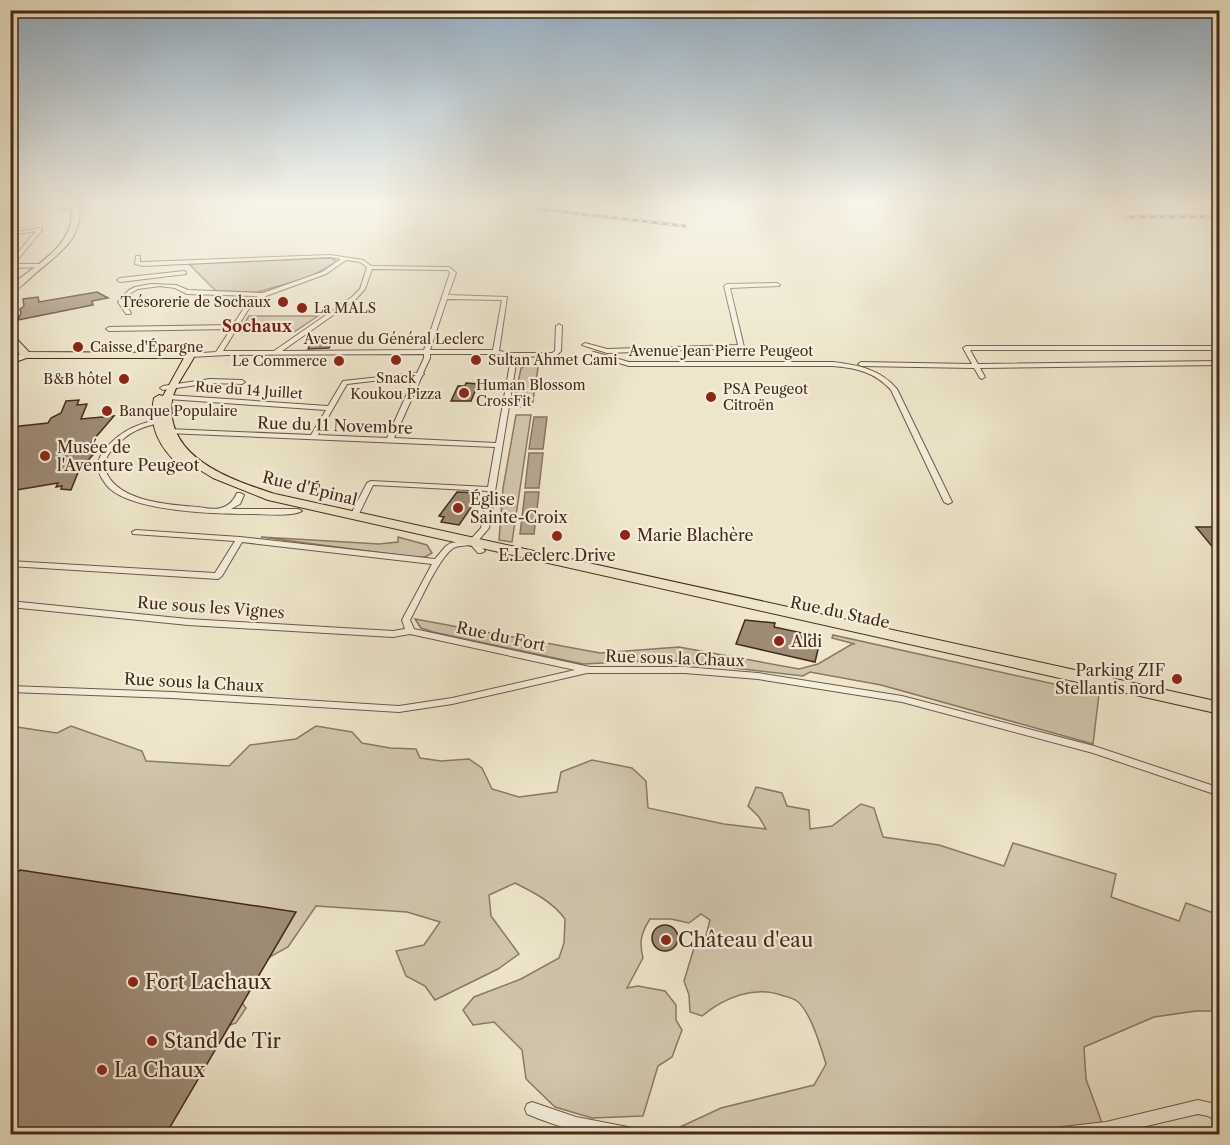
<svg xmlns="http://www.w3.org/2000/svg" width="1230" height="1145" font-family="'Libre Caslon Text',serif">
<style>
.green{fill:#d1c6ad;stroke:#8c7863;stroke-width:1.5}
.water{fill:#b5a68e;stroke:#89745f;stroke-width:1.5}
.building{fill:#9d8b76;stroke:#462919;stroke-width:1.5}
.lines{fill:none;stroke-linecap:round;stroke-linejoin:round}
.minor-casing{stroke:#705846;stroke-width:2}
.secondary-casing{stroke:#462919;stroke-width:2}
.primary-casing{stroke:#462919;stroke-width:2}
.minor{fill:#f4efdd;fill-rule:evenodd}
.secondary{fill:#f4efdd;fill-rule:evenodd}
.primary{fill:#eee6cb;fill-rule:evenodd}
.rail-casing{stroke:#462919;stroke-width:3}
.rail{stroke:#f4efdd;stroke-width:1.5;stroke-dasharray:5;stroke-linecap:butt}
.poi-dot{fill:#8f2418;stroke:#f4efdd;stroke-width:2}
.labels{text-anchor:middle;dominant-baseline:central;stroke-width:4.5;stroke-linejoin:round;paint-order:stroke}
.far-poi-label{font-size:14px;fill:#462919;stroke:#f4efdd;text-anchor:start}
.far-street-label{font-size:14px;fill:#462919;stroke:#f4efdd}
.far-quarter-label{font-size:16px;font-weight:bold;fill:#7a1f14;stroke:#f4efdd}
.street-label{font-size:16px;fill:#462919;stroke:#f4efdd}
.poi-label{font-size:16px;fill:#462919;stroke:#f4efdd;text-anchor:start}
.near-poi-label{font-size:20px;fill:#462919;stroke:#f4efdd;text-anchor:start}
</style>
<rect width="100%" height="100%" fill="#eee6cb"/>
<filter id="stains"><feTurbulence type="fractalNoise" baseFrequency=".00333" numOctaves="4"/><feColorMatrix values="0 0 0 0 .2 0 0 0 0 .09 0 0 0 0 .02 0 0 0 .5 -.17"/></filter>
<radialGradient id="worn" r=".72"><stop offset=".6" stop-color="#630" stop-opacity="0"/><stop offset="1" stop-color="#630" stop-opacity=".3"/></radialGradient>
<g class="green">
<path d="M330 258 335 260V263L310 277 258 292 216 291 189 264Z"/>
<path d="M249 316H318L294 332H239Z"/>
<path d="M539 361 532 407H513L521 368Z"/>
<path d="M516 415H531L512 542 499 540 503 488Z"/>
<path d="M261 537 379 544 398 542V537L427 545 432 553 425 557H413Z"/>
<path d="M415 619 600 653 679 647 799 669 818 664 852 644H855L832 638 833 635 1099 694 1093 744 881 685 810 672 803 676 666 660 583 664 433 632 421 628Z"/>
<path d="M10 726 57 733 71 726 142 751 146 761 229 766 250 745 296 739 316 726 352 732 362 743 390 748 416 749 420 758 441 761 469 759 482 768 492 789 519 797 557 792 561 772 592 760 632 768 646 781 648 808 724 824 766 829 759 817 748 806 756 787 782 793 787 806 809 810 810 829 832 826 861 804 874 808 883 837 939 845 1004 866 1013 843 1116 874 1111 897 1179 921 1186 903 1219 915V1011H1196L1154 1017 1084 1047 1086 1079 1106 1134H657L678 1128 721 1108 814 1085 826 1064C821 1048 811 1012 797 1001 794 999 788 997 784 996 755 985 725 997 702 1016L690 1012 689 995 684 981 694 948 706 936 710 920 701 914 689 923 671 919H650C641 933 639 942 643 958L627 988 638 986 665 991 676 1005V1020L682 1030 672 1057 658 1066 643 1116 592 1118 555 1107 526 1079 522 1050 494 1022 473 1025 463 1010 474 997 521 979 559 958 564 943 565 919C553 902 533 892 515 883L489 895 491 916 519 954 498 969 435 1000 425 986 406 976 396 951 424 945 440 922 407 912 316 906 288 947 266 959 242 1003 246 1008 236 1023 222 1028 11 889Z"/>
</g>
<g class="water">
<path d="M534 417H547L543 449H529Z"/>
<path d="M529 453H543L539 488H525Z"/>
<path d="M525 492H539L534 534H520Z"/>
</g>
<g class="building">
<path d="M97 292 108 298 92 301 93 305 18 320 21 313 20 309 24 306 23 299 38 297 39 302Z"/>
<path d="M314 337H335L329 348 308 349Z"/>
<path d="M466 383 478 384 471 401H451L458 386H465Z"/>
<path d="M79 400 77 405 87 404 81 419 114 416 89 445H102L79 470 71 490 61 489 62 486 56 487 58 483 10 491V431L20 426 48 423 51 418 61 413 66 401Z"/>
<path d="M457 492 481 493 459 525 441 522 444 517 439 516Z"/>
<path d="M1196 527H1220V556Z"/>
<path d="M745 620 775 623 774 627 821 637 815 662 736 644Z"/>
<path d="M20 870 296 912 166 1134H10V882Z"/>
<circle cx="665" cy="938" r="13"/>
</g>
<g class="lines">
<g class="minor-casing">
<g id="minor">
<path d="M48 202H57L10 208V206Z"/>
<path d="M40 228H42V230L14 264H41L43 265V267L10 268V262L36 231 10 235V233Z"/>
<path d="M330 255 363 260 371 266 449 267 456 273 448 295 507 297 499 351 511 353H552L555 351 556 326 559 324 562 326 561 351 556 356 514 357 516 364 489 528 477 542 485 551 481 553H478L471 545C465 546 457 545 452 549 437 561 420 602 410 620L414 629 590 667H685L758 673 902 696 1094 746 1220 788V796L1093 753 902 702 758 679 685 673H587L452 704 399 712 172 698 10 692V686L172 692 399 706 452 698 575 670 410 634 393 637 188 625 10 607V601L188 619 393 631 405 629 402 620 432 564 242 542 222 576 218 579 10 566V561L215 573 235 541 133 534 132 532 136 530 240 537 435 559 446 546 451 543 470 540 481 528 488 491 373 485 357 518H354L350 516 367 483 371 481 488 487 495 447 167 433 164 431 167 429 311 435 326 410 168 399 165 397 168 395 328 406 343 381 417 373 424 358V354L227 355 190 357 188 356V354L216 352 231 329 109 331 106 329 109 327 233 325 244 308 258 296 187 294 175 288 160 286 138 289 131 293 124 302 131 313 130 314H126L118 302 129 290 135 287 151 284 176 285 188 290 263 293 322 272 341 259 330 257 143 266 135 264 136 256H140V262H143ZM346 260 360 262 367 267 360 289 352 297 274 351H223L248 310 255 303 266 296 326 274ZM372 269 439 270H448L450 273 424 350 282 351 356 299 365 289ZM447 299 502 300 493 350H430ZM430 354H496L508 356 510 364 496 443 394 438 422 376 424 374 423 373 430 358ZM415 376 387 438 318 435 347 384Z"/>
<path d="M184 271 186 272V274L120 282 117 280 120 278Z"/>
<path d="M777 283 780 285 779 286 730 288 744 347 743 348 607 353 582 345 585 343 607 349 738 345 724 286 727 284Z"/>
<path d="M966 346H1220V350H970L978 364 1220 361V365L980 368 985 377 982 379 980 378 974 368 861 366 858 364 861 362 972 364 963 348Z"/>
<path d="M21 348 24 350 23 351 10 355V351Z"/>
<path d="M594 352 629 362H833C858 365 880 369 897 389L952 502 948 504 944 502 891 390C875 372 856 368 833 366H629L592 355V353Z"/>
<path d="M210 379 242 380 245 382 242 384 210 383 163 390 160 388 163 386Z"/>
<path d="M162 419 165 421 164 422C141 427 129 431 113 449 106 456 102 465 107 474 121 502 170 505 198 507 205 508 215 510 221 508 229 506 234 500 237 493H240L244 495 240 504 231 509H298L302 511C291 517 265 514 252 514 217 514 135 512 109 488 106 485 103 480 101 477 95 466 99 456 106 448 122 430 139 423 162 419Z"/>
<path d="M1198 1100 1211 1103 1220 1107V1123L1208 1116 1198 1114 1112 1134H1055L1057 1129 1062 1127 1106 1122Z"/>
<path d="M532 1102 576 1117 628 1127 633 1129 635 1134C597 1138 562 1129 527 1114L525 1109 527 1104Z"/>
</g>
</g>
<g class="secondary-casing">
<path id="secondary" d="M26 352 29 353V357L10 364V358Z"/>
</g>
<g class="primary-casing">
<g id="primary">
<path d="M51 202 65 205 85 202V205L79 207C84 238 57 255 37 272 28 280 20 289 10 293V286C34 266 77 244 71 208L65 209 50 206Z"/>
<path d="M10 332 29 352 193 353 195 355C188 370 175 384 172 400 164 458 232 480 275 494L1220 702V714L268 500 213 478 190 464 189 467H181C160 448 148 427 154 398L159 395 163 396 184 358H26C16 354 10 343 10 332Z"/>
</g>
</g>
<use href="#minor" class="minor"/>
<use href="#secondary" class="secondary"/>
<use href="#primary" class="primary"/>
<g class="rail-casing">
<g id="rail">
<path d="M538 209 685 226"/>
<path d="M1125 217H1220"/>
</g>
</g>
<use href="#rail" class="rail"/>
</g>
<linearGradient id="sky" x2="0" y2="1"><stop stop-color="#93aec4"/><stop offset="0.56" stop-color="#f7f4e8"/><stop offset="1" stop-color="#f7f4e8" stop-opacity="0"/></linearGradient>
<rect width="1230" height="362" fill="url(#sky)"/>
<g class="poi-dot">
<circle cx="283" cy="302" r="6"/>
<circle cx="302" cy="308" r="6"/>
<circle cx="78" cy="347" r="6"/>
<circle cx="396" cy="360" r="6"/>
<circle cx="476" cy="360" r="6"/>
<circle cx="339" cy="361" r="6"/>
<circle cx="124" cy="379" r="6"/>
<circle cx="464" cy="393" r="6"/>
<circle cx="711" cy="397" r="6"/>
<circle cx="107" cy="411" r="6"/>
<circle cx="45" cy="456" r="6"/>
<circle cx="458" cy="508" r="6"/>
<circle cx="625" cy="535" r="6"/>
<circle cx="557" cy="536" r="6"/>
<circle cx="779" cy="641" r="6"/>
<circle cx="1177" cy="679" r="6"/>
<circle cx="666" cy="940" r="6"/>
<circle cx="133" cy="982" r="6"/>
<circle cx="152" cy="1041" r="6"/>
<circle cx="102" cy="1070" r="6"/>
</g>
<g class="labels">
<g class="far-poi-label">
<text x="271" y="302" text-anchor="end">Trésorerie de Sochaux</text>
<text x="314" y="308">La MALS</text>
<text x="90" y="347">Caisse d'Épargne</text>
<text x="488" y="360">Sultan Ahmet Cami</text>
<text x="327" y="361" text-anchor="end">Le Commerce</text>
<text x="396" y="378" text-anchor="middle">Snack<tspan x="396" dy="16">Koukou Pizza</tspan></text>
<text x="112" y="379" text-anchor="end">B&amp;B hôtel</text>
<text x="476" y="385">Human Blossom<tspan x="476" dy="16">CrossFit</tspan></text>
<text x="723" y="389">PSA Peugeot<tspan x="723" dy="16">Citroën</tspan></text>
<text x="119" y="411">Banque Populaire</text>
</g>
<g class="far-street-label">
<text x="394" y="339">Avenue du Général Leclerc</text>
<text x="721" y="351">Avenue Jean Pierre Peugeot</text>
<text transform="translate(249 390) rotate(4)">Rue du 14 Juillet</text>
</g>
<g class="far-quarter-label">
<text x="257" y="326">Sochaux</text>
</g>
<g class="street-label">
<text transform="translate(335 425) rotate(2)">Rue du 11 Novembre</text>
<text transform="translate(310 488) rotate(14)">Rue d'Épinal</text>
<text transform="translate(211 607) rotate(4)">Rue sous les Vignes</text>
<text transform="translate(840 612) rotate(12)">Rue du Stade</text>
<text transform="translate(501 636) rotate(12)">Rue du Fort</text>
<text transform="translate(675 658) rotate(2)">Rue sous la Chaux</text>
<text transform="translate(194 682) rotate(3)">Rue sous la Chaux</text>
</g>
<g class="poi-label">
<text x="57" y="447">Musée de<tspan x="57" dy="18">l'Aventure Peugeot</tspan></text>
<text x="470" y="499">Église<tspan x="470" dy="18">Sainte-Croix</tspan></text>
<text x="637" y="535">Marie Blachère</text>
<text x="557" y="555" text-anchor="middle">E.Leclerc Drive</text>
<text x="791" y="641">Aldi</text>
<text x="1165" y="670" text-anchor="end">Parking ZIF<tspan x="1165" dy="18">Stellantis nord</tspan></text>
</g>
<g class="near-poi-label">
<text x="678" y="940">Château d'eau</text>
<text x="145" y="982">Fort Lachaux</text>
<text x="164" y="1041">Stand de Tir</text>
<text x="114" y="1070">La Chaux</text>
</g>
</g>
<rect width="1230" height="1145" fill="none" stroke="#eee6cb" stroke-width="36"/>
<rect x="12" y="12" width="1206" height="1121" fill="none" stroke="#462919" stroke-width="3"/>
<rect x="18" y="18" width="1194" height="1109" fill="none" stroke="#462919" stroke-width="1.5"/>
<rect width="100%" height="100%" filter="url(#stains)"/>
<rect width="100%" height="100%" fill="url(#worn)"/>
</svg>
